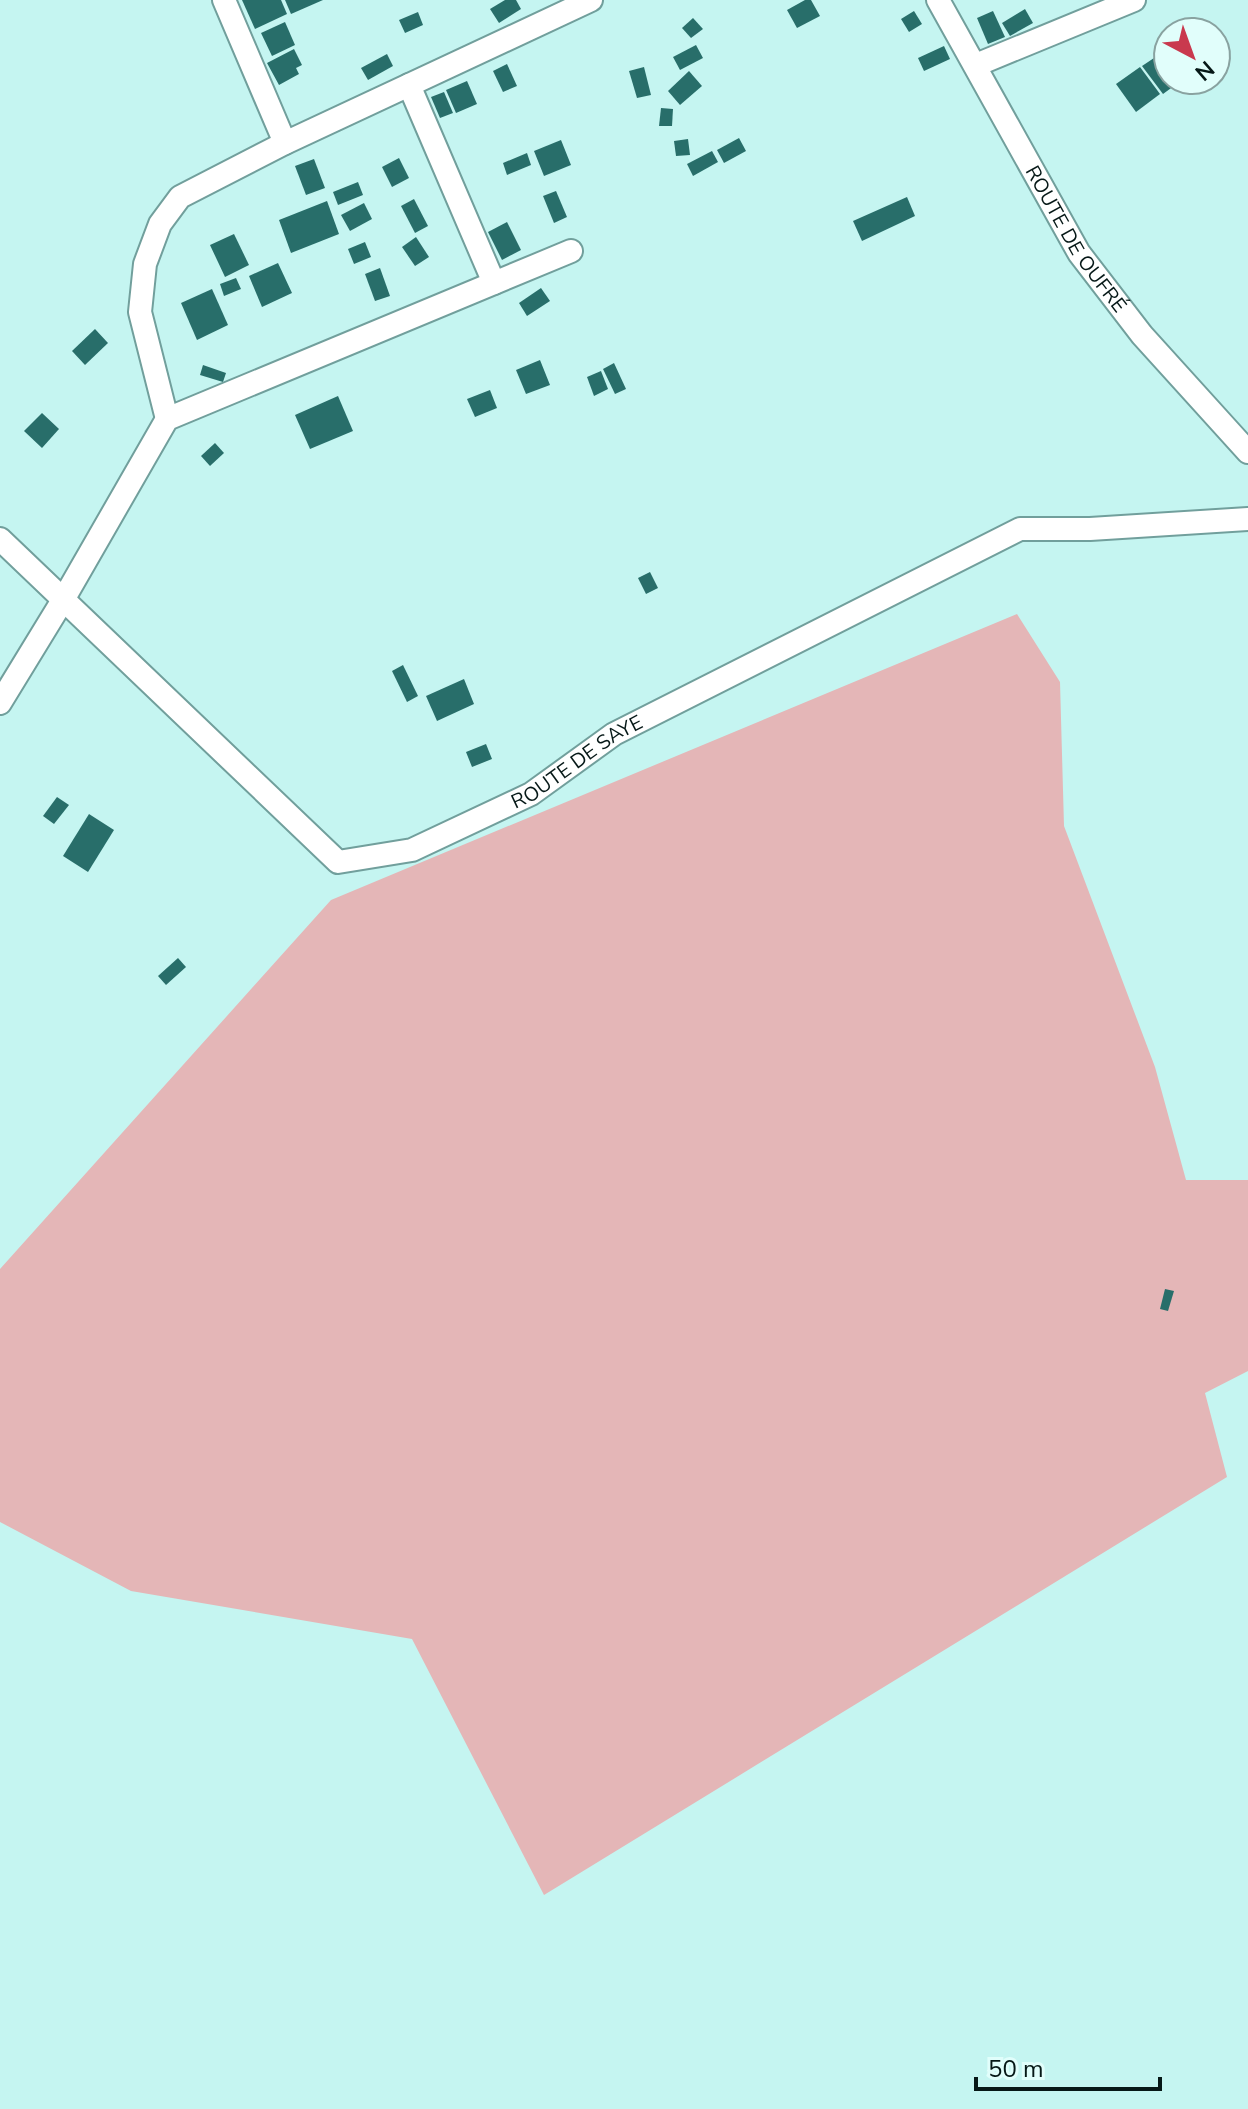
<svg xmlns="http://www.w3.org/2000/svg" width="1248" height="2109" font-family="'Nunito Sans',sans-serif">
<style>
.green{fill:#e4b6b7}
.building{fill:#286e6a}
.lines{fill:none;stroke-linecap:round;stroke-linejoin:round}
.minor-casing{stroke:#719f9c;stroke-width:26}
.minor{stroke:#fff;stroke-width:22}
.labels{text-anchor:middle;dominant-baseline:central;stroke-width:6;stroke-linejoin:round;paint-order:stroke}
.street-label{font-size:20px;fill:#061817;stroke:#e1fefb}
</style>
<rect width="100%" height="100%" fill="#c5f5f1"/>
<path class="green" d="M1017 614 1060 682 1064 826 1155 1067 1186 1180H1248V1371L1205 1393 1227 1477 544 1895 412 1639 131 1591 0 1522V1269L331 900Z"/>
<g class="building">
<path d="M242 0H281L287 14 255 29Z"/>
<path d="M285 0H323L291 14Z"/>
<path d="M505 0H516L521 9 499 23 490 9Z"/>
<path d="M805 0H811L820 16 797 28 787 10Z"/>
<path d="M1025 9 1033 23 1010 36 1002 23Z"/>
<path d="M914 11 922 24 909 32 901 19Z"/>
<path d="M993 11 1005 37 988 44 977 18Z"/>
<path d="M418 12 423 25 405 33 399 20Z"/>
<path d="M693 18 703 29 691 38 682 28Z"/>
<path d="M285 22 295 45 272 56 261 33Z"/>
<path d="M696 45 703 58 680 70 673 57Z"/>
<path d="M944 46 950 59 924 71 918 58Z"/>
<path d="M294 49 302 65 296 68 299 74 279 85 267 63Z"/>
<path d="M1163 52 1168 59V80H1182L1163 94 1142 66Z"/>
<path d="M387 54 393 66 368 80 361 68Z"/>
<path d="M507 64 517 86 503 92 493 71Z"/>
<path d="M644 67 651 95 637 98 629 71Z"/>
<path d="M1140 67 1160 94 1136 112 1116 84Z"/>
<path d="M689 71 702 86 680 105 668 91Z"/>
<path d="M467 81 477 104 456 113 446 90Z"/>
<path d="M444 92 453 113 440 118 431 97Z"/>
<path d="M661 108 673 109 672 126H659Z"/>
<path d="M739 138 746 151 724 163 717 150Z"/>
<path d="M688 139 690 155 676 156 674 141Z"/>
<path d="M561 140 571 165 544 176 534 151Z"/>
<path d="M712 151 718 162 693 176 687 164Z"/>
<path d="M527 153 531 165 507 175 503 163Z"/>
<path d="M399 158 409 178 392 187 382 167Z"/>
<path d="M314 159 325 188 306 195 295 166Z"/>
<path d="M358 182 363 195 338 205 333 192Z"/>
<path d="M556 191 567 217 554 223 543 196Z"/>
<path d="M907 197 915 216 862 241 853 221Z"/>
<path d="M414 199 428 226 415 233 401 206Z"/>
<path d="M327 201 339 234 291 253 279 220Z"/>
<path d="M364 203 372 219 350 231 341 215Z"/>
<path d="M507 222 521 250 502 260 488 232Z"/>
<path d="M234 234 249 265 225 277 210 245Z"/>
<path d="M416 237 429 257 415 266 402 247Z"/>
<path d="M365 242 371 257 354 264 348 249Z"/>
<path d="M278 263 292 293 262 307 249 276Z"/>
<path d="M380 268 390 296 375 301 365 274Z"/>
<path d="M236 278 241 289 224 296 220 284Z"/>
<path d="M541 288 550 301 527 316 519 303Z"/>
<path d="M212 289 228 325 197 340 181 303Z"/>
<path d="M95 329 108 343 85 365 72 351Z"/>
<path d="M540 360 550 385 526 394 516 370Z"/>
<path d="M614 363 626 389 615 394 603 369Z"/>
<path d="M203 365 226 373 223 382 200 375Z"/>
<path d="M601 371 608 389 594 396 587 377Z"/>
<path d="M490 390 497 408 475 417 467 399Z"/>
<path d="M338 396 353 431 310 449 295 415Z"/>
<path d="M42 413 59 429 42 448 24 431Z"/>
<path d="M215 443 224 453 210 466 201 456Z"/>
<path d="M650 572 658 588 646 594 638 578Z"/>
<path d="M403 665 418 696 407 702 392 671Z"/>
<path d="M464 679 474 704 437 721 426 696Z"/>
<path d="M486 744 492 759 472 767 466 752Z"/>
<path d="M57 797 69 805 54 824 43 816Z"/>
<path d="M89 814 114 830 88 872 63 856Z"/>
<path d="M178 958 186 967 166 985 158 976Z"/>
<path d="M1165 1289 1174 1291 1168 1311 1160 1309Z"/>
</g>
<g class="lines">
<g class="minor-casing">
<g id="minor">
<path d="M224 0 285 143"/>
<path id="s1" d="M938 0 1079 253 1142 335 1248 452"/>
<path d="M976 65 1134 0"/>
<path d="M409 85 494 283"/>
<path d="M167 419 140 312 145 264 160 224 180 197 285 143 591 0"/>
<path id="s2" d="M0 539 338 862 412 850 531 794 614 734 1020 529H1090L1248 519"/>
<path d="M0 703 63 600 167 419 571 251"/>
</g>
</g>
<use href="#minor" class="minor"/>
</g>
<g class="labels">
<g class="street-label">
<text stroke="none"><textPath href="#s1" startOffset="276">ROUTE DE OUFRÉ</textPath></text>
<text stroke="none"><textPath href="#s2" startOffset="730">ROUTE DE SAYE</textPath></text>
</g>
</g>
<g transform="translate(1192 56) rotate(139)"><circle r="38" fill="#e1fefb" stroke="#89a2a0" stroke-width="2"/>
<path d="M0-6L14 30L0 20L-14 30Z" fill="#c9394e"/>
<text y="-12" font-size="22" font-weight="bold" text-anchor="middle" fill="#061817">N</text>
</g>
<path d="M976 2077v12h184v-12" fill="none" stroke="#061817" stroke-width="4"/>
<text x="988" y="2077" font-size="24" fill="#061817" stroke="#e1fefb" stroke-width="6" paint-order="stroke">50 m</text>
</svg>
